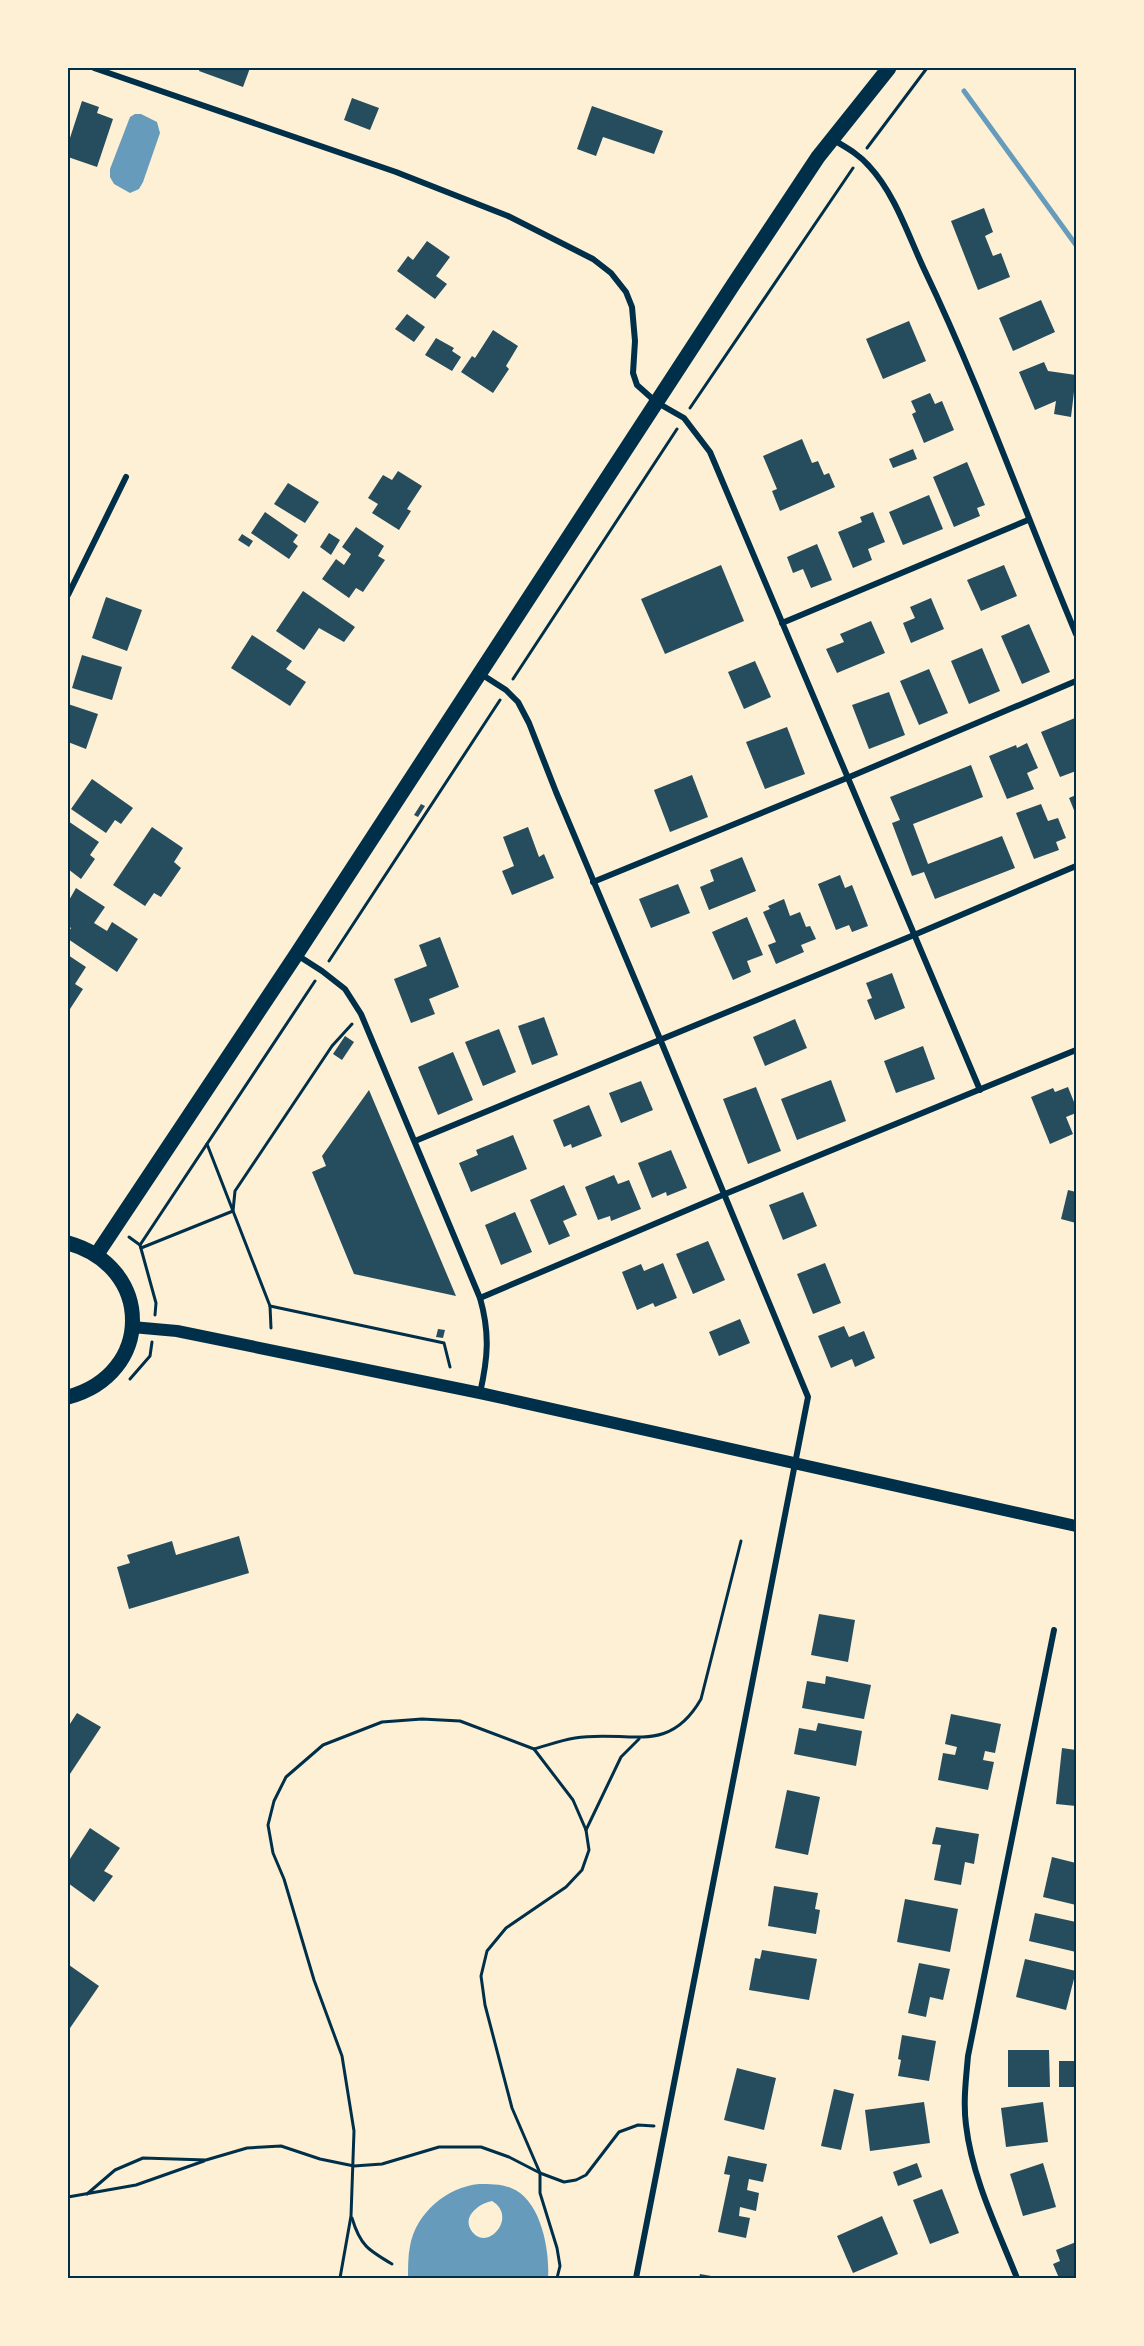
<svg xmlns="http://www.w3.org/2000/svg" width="1144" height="2346" font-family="Quicksand,sans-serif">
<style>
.water{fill:#669bbc;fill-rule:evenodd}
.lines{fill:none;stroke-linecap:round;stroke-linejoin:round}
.stream{stroke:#669bbc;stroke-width:5}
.building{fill:#264d5e}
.path{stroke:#003049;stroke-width:3}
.minor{stroke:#003049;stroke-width:6}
.secondary{stroke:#003049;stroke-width:12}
.primary{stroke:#003049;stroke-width:15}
.neatline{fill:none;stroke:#003049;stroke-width:2}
</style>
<rect width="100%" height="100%" fill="#fdf0d5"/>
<g class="water">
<path d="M135 114H141L157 122 160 133 143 182 139 189 130 193 114 184 110 177V169L130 117Z"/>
<path d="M479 2184C489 2184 502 2184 511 2188 541 2199 550 2251 548 2278H408C408 2268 408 2256 410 2246 416 2213 447 2187 479 2184ZM492 2201C519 2217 486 2254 471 2230 462 2216 480 2203 492 2201Z"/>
</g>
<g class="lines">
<path class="stream" d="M964 91 1076 245"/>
</g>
<g class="building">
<path d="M200 68H250L243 87 199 71Z"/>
<path d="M352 98 379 108 370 130 344 120Z"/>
<path d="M82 101 99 107 97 113 113 119 97 167 68 157V144Z"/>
<path d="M592 106 663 131 654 154 603 137 596 156 577 149Z"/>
<path d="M984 208 993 232 985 236 993 256 1001 253 1010 277 978 290 951 221Z"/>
<path d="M427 241 450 257 436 276 447 284 435 299 397 271 408 256 413 260Z"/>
<path d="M1041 300 1055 332 1013 351 999 318Z"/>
<path d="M407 314 425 327 414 342 395 329Z"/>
<path d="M909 321 926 361 883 379 866 339Z"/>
<path d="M493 330 518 346 506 366 509 369 493 393 461 372 472 356 475 358Z"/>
<path d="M436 338 454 348 452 351 461 357 452 371 425 355Z"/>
<path d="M1044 362 1048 371 1076 375 1071 417 1054 414 1056 401 1035 410 1019 372Z"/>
<path d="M930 393 935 404 942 401 954 430 924 443 912 414 916 412 911 401Z"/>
<path d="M802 439 812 463 818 461 824 475 829 473 835 487 780 511 772 491 777 489 763 456Z"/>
<path d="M913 449 917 459 893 468 889 459Z"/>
<path d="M967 462 985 505 977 508 980 516 954 527 933 477Z"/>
<path d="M398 471 422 486 407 509 411 511 399 530 372 513 378 504 368 498 383 475 392 480Z"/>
<path d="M288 483 319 502 305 523 274 504Z"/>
<path d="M929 495 943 529 903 545 889 512Z"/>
<path d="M265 512 298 535 293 542 298 546 289 559 251 533Z"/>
<path d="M873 512 885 542 868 549 872 560 853 568 838 532 862 522 860 517Z"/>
<path d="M356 527 384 546 378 556 385 560 363 592 356 588 349 598 322 579 336 559 344 565 351 554 342 547Z"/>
<path d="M329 533 340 540 331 555 320 547Z"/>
<path d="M242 534 253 541 249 547 238 540Z"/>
<path d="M817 544 832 580 811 588 803 569 793 573 787 557Z"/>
<path d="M721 565 744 621 665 654 641 599Z"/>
<path d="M1004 565 1017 596 981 611 967 580Z"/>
<path d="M303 591 355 627 344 642 319 628 304 650 276 631Z"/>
<path d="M106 597 142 610 127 651 92 638Z"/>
<path d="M931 598 944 629 911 643 903 623 915 618 910 607Z"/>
<path d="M871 621 885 653 837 673 826 649 844 642 840 634Z"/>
<path d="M1029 624 1050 672 1022 684 1001 636Z"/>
<path d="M252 635 292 661 286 669 306 682 290 706 231 668Z"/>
<path d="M982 648 1000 691 969 704 951 661Z"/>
<path d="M82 655 122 667 112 700 72 688Z"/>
<path d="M755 661 771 697 744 709 728 672Z"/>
<path d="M929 669 948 713 919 725 900 681Z"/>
<path d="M889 692 905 735 869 749 852 705Z"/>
<path d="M68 704 98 714 86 749 68 742Z"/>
<path d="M1075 718 1076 723V771L1060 777 1041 732Z"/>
<path d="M787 727 805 774 765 789 746 742Z"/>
<path d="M1027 743 1038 768 1027 773 1034 789 1007 799 989 756 1016 745 1017 748Z"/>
<path d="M971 765 983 797 913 824 928 864 1002 836 1015 868 935 899 924 872 912 876 892 823 900 820 890 797Z"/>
<path d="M692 775 708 817 670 832 654 790Z"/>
<path d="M92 779 133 808 121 824 115 820 106 833 71 809Z"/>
<path d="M1076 795V815L1069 798Z"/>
<path d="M421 804 425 806 418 817 414 815Z"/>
<path d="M1041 804 1048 821 1058 818 1066 838 1056 842 1059 850 1034 859 1016 813Z"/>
<path d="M68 821 99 842 90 855 95 859 81 879 68 869Z"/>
<path d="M152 827 183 848 174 862 181 868 161 897 154 893 145 906 113 885Z"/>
<path d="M528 827 539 857 544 854 554 878 512 895 502 871 514 866 503 837Z"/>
<path d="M742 857 756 891 709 910 700 887 714 881 710 870Z"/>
<path d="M840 875 845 888 852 885 868 926 852 932 849 925 836 930 818 884Z"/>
<path d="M678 884 690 913 651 928 639 899Z"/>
<path d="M76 888 105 907 94 923 107 931 112 922 138 939 117 972 68 939V933L71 928 68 926V902Z"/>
<path d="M784 899 790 916 800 912 806 927 810 926 816 939 801 945 804 952 776 964 768 945 776 942 763 912 770 909 768 906Z"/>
<path d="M747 917 763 955 747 961 751 972 733 980 712 932Z"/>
<path d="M440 937 459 987 429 999 435 1014 411 1023 394 979 427 966 419 945Z"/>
<path d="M68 955 86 967 75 984 83 989 70 1009 68 1007Z"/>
<path d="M892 973 905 1008 875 1020 867 1000 872 998 866 983Z"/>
<path d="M544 1017 558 1055 532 1065 518 1026Z"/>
<path d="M795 1019 807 1048 765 1066 753 1037Z"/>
<path d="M499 1029 516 1072 483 1086 465 1042Z"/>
<path d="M345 1036 354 1042 342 1060 333 1054Z"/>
<path d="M923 1046 935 1079 896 1093 884 1061Z"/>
<path d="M453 1052 473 1100 438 1115 418 1067Z"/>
<path d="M831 1080 846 1121 797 1140 781 1099Z"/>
<path d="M641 1081 653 1110 621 1123 609 1093Z"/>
<path d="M756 1087 781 1151 748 1164 723 1099Z"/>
<path d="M1068 1087 1076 1107V1113L1066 1117 1073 1134 1050 1144 1031 1097 1053 1088 1055 1092Z"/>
<path d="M369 1090 456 1296 354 1274 312 1172 326 1166 322 1156Z"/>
<path d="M589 1105 602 1136 572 1148 571 1144 564 1147 553 1120Z"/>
<path d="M513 1135 527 1169 471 1192 459 1163 478 1155 476 1150Z"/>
<path d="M671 1150 687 1188 667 1196 666 1192 652 1198 638 1163Z"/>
<path d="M614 1175 618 1184 629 1180 641 1209 611 1221 610 1216 598 1220 585 1187Z"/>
<path d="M564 1185 577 1215 563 1221 570 1236 549 1245 530 1200Z"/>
<path d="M1068 1190 1076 1192V1223L1061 1219Z"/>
<path d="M803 1192 817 1226 783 1240 769 1205Z"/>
<path d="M515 1212 532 1252 501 1265 485 1225Z"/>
<path d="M708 1241 725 1280 693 1294 676 1254Z"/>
<path d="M663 1263 677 1298 655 1307 653 1303 637 1310 622 1272 641 1264 644 1271Z"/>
<path d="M825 1263 841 1303 813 1314 797 1274Z"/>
<path d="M740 1319 750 1343 719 1356 709 1332Z"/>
<path d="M844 1326 849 1337 864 1331 875 1358 855 1367 852 1359 831 1368 818 1336Z"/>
<path d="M438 1329 445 1330 443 1338 436 1337Z"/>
<path d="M239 1536 249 1573 129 1609 117 1567 130 1563 127 1555 172 1541 176 1555Z"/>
<path d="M819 1614 855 1620 848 1662 811 1655Z"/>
<path d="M826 1676 871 1685 864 1719 802 1708 807 1681 825 1684Z"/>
<path d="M77 1713 101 1727 68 1777V1727Z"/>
<path d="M951 1714 1001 1724 995 1753 985 1751 983 1760 994 1762 988 1790 938 1780 943 1753 955 1755 957 1747 945 1744Z"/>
<path d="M818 1723 862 1731 856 1766 794 1754 799 1728 816 1731Z"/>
<path d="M1062 1748 1076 1750V1806L1056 1804Z"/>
<path d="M787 1790 820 1797 808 1855 775 1848Z"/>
<path d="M936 1827 979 1834 974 1864 965 1862 961 1885 934 1880 941 1845 932 1844Z"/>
<path d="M90 1828 120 1848 104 1871 113 1876 94 1902 68 1883V1862Z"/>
<path d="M1052 1857 1076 1863V1905L1043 1897Z"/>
<path d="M774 1886 818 1893 815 1909 820 1910 816 1934 768 1926Z"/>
<path d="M905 1899 958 1909 950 1952 897 1942Z"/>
<path d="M1035 1913 1076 1922V1952L1029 1941Z"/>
<path d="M762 1950 817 1959 809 2000 749 1990 755 1958 760 1959Z"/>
<path d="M1025 1959 1076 1971 1066 2010 1016 1997Z"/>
<path d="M919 1963 950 1969 943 2000 930 1997 926 2017 908 2013Z"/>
<path d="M69 1965 99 1986 68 2031V1967Z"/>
<path d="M902 2035 936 2041 929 2081 898 2076 901 2060 898 2059Z"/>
<path d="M1008 2050H1049L1050 2087H1008Z"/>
<rect x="1059" y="2061" width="17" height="26"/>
<path d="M737 2068 776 2078 764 2130 724 2120Z"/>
<path d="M834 2089 854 2094 841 2150 821 2146Z"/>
<path d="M924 2102 930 2143 870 2151 865 2110Z"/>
<path d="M1043 2102 1048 2142 1006 2147 1001 2108Z"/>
<path d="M728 2156 767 2164 763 2182 749 2179 747 2190 759 2193 756 2211 740 2207 739 2216 750 2218 746 2238 718 2232 730 2175 724 2174Z"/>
<path d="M917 2163 922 2177 898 2186 893 2172Z"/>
<path d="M1043 2163 1056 2207 1023 2216 1010 2174Z"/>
<path d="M942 2189 959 2233 930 2244 913 2200Z"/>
<path d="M882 2216 898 2254 853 2273 837 2236Z"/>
<path d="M1076 2242V2278H1059L1053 2264 1060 2261 1056 2250Z"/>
<path d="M700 2274 717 2277V2278H699Z"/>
</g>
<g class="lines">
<g class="path">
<path d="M867 148 927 68"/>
<path d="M690 408 853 168"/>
<path d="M513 679 677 429"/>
<path d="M329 961 500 700"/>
<path d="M129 1237 140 1245"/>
<path d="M141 1248 233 1211 207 1144"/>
<path d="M270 1306 444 1343 450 1367"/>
<path d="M155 1315 156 1303 140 1245 315 981"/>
<path d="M271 1328 270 1306 233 1211 235 1191 332 1046 352 1024"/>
<path d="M130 1379 150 1356 152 1342"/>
<path d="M534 1749C548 1745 562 1740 575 1738 627 1729 668 1757 701 1699L741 1541"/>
<path d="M586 1830 621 1757 639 1739"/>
<path d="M87 2194 115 2170 143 2158 206 2160 247 2148 281 2146 320 2159 354 2166 382 2164 439 2147H481L509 2157 540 2173 564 2182 576 2180 586 2175 619 2132 638 2125 654 2126"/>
<path d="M68 2197 136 2185 204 2161"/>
<path d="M352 2218C360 2245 368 2250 392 2264"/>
<path d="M340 2278 351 2216 354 2131 342 2056 314 1980 284 1879 273 1853 268 1825 274 1801 286 1777 323 1745 382 1722 422 1719 460 1721 534 1749 573 1800 586 1830 589 1850 582 1870 566 1887 506 1928 487 1951 481 1976 485 2005 512 2108 540 2173V2193L557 2248 560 2266 557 2278"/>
</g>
<g class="minor">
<path d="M94 68 396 172 508 216 593 259 611 273 626 292 632 307 635 341 633 373 637 385 656 402 684 418 710 452 980 1090"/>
<path d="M832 139C845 147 859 154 869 166 895 194 908 235 924 269 981 388 1025 513 1076 634"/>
<path d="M68 595 126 477"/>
<path d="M782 623 1028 520"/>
<path d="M481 674 506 690 518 702 529 723 556 792 660 1039 808 1397 636 2278"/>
<path d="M593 882 847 778 1076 681"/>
<path d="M297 955 322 971 345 989 361 1014 480 1298C490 1333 488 1358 480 1393"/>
<path d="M415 1141 914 935 1076 866"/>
<path d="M480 1298 725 1194 1076 1050"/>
<path d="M1017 2278C998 2230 972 2178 966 2125 963 2102 966 2079 968 2056L1054 1630"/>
</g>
<path class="secondary" d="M132 1327 177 1331 480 1393 1076 1526"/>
<g class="primary">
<path d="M68 1243C154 1267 154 1374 68 1397"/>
<path d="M97 1254 296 955 733 285 818 157 889 68"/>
</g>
</g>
<rect width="1144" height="2346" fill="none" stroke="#fdf0d5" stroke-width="138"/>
<rect x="69" y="69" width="1006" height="2208" class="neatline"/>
</svg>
